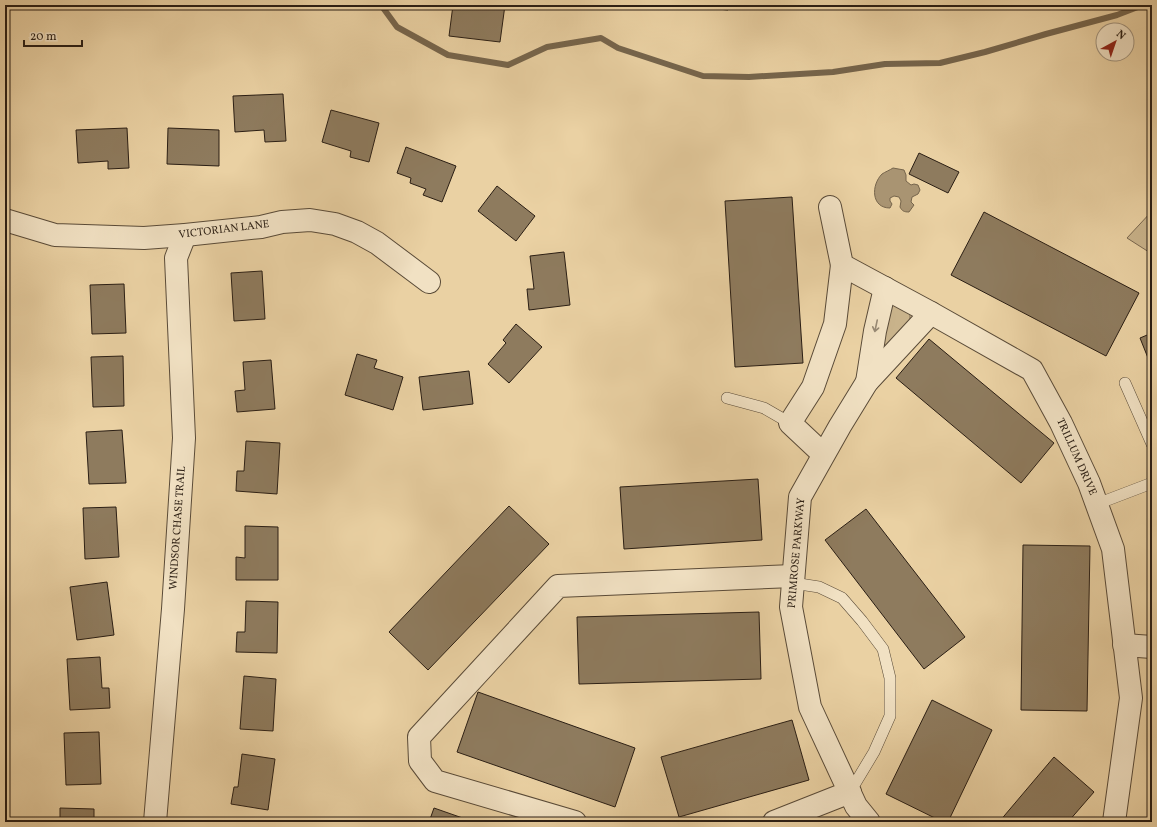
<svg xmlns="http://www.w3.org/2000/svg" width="1157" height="827" font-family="Vollkorn,serif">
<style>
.green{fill:#c9b38b;stroke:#7a6850}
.water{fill:#a99472;stroke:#76654c}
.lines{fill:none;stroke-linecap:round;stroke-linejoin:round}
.stream{stroke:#76654c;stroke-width:6}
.building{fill:#8e7b5e;stroke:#2a1e14}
.service-casing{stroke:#5a4b38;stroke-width:12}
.minor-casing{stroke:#5a4b38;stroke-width:24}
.service{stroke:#f1e1c3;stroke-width:11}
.minor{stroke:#f1e1c3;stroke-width:22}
.oneway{stroke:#978974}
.labels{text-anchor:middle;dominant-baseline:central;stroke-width:4;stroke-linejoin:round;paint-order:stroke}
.street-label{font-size:11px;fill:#2a1e14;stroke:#f1e1c3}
</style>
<rect width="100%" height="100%" fill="#ead1a3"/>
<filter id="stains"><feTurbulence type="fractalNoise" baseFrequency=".005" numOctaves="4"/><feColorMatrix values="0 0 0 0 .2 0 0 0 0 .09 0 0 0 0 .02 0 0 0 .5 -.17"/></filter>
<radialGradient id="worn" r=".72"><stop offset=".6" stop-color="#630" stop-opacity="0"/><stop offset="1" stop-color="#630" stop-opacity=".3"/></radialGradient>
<g class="green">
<path d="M1152 211V254L1127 238Z"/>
<path d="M895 304 907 309 910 315V322L882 360 885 320 889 306Z"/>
</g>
<path class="water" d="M893 168 904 170 906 175V181L911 185 914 184 918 185 920 190 918 194 912 197 911 202 914 205 909 212C904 212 902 211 900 207L901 201 899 197 894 196 890 198V201L892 204 890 208C871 208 871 185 882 174 885 172 890 170 893 168Z"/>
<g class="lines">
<path class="stream" d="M381 5 397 27 448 55 508 65 547 47 601 38 618 48 703 76 749 77 833 72 885 64 940 63 985 52 1046 34 1117 15 1143 5"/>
</g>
<g class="building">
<path d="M453 5H505L500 42 449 36Z"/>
<path d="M677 5H728V10Z"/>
<path d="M283 94 286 141 265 142 264 130 235 132 233 96Z"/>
<path d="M331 110 379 123 369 162 350 157 351 151 322 142Z"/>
<path d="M127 128 129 168 108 169V161L78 163 76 130Z"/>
<path d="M168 128 219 130V166L167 164Z"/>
<path d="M406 147 456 166 442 202 423 195 426 189 410 183 411 178 397 173Z"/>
<path d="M919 153 959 172 948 193 909 174Z"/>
<path d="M497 186 535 216 516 241 478 211Z"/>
<path d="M792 197 803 363 735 367 725 201Z"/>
<path d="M984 212 1139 293 1106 356 951 275Z"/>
<path d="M564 252 570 305 529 310 527 289H534L530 256Z"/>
<path d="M262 271 265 319 234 321 231 273Z"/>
<path d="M124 284 126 333 92 334 90 285Z"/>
<path d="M516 324 542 347 509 383 488 364 506 343 503 340Z"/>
<path d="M1152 333V368L1140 338Z"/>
<path d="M929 339 1054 443 1021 483 896 378Z"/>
<path d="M357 354 377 360 374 368 403 377 393 410 345 395Z"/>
<path d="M123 356 124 406 93 407 91 357Z"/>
<path d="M271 360 275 409 237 412 235 391 245 390 243 362Z"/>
<path d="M469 371 473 404 423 410 419 377Z"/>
<path d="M122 430 126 483 89 484 86 432Z"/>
<path d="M246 441 280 443 277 494 236 491 237 471H244Z"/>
<path d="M758 479 762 540 624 549 620 487Z"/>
<path d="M509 506 549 544 428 670 389 632Z"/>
<path d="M116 507 119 557 85 559 83 508Z"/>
<path d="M866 509 965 637 924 669 825 540Z"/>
<path d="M245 526 278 527V580H236V557L245 558Z"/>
<path d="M1023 545 1090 546 1087 711 1021 710Z"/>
<path d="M107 582 114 635 77 640 70 587Z"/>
<path d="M246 601 278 602 277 653 236 652 237 632H245Z"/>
<path d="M759 612 761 679 579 684 577 617Z"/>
<path d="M100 657 102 688H109L110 708 70 710 67 659Z"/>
<path d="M244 676 276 679 273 731 240 729Z"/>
<path d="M478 692 635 748 615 807 457 752Z"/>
<path d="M932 700 992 730 948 822H943L886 794Z"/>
<path d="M792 720 809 780 679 817 661 757Z"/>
<path d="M99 732 101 784 66 785 64 733Z"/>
<path d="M242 754 275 759 268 810 231 804 234 787H238Z"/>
<path d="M1054 757 1094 792 1068 822H999Z"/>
<path d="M60 808 94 809V822H60Z"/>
<path d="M434 808 474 822H429Z"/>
</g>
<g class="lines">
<g class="service-casing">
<g id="service">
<path d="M1125 383 1152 444"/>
<path d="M727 398 764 408 790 423"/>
<path d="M1097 504 1152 483"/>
<path d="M793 583 819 587 842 598 862 621 883 649 890 678V716L874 752 850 792"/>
</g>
</g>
<g class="minor-casing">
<g id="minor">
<path d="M830 207 842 265 931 313 1032 370 1061 423 1089 483 1113 549 1131 698 1114 822"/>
<path d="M5 220 55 235 144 238 185 235 261 227 282 222 310 220 335 224 357 232 377 243 429 282"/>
<path d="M867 382 875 331 885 288"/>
<path d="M823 454 790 423 813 387 835 324 842 265"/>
<path d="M1124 645 1152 647"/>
<path d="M155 822 173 609 184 438 176 258 185 235"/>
<path d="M575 822 435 781 420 761 419 737 558 586 793 576"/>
<path d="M774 822 850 792"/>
<path d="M869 822 856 806 810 707 791 607 800 497 840 426 867 382 931 313"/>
</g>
</g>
<use href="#service" class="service"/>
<use href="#minor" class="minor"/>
</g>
<defs><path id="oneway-shaft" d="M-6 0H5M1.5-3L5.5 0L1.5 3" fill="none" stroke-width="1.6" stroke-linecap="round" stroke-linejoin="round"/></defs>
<use class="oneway" href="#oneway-shaft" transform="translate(876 326) rotate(102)"/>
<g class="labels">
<g class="street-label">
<text transform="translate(224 230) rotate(-7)">VICTORIAN LANE</text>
<text transform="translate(1076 457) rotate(66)">TRILLUM DRIVE</text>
<text transform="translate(178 528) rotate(-86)">WINDSOR CHASE TRAIL</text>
<text transform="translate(797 553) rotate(-85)">PRIMROSE PARKWAY</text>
</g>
</g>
<rect width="1157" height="827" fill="none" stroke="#ead1a3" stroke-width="20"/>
<rect x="6" y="6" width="1145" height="815" fill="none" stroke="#2a1e14" stroke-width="2"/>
<rect x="10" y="10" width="1137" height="807" fill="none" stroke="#2a1e14"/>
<g transform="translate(1115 42) rotate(40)"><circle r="19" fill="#f1e1c3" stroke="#a1937d"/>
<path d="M0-3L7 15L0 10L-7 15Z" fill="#8f2418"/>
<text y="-6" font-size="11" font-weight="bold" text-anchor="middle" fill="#2a1e14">N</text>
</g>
<path d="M24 40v6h58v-6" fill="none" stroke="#2a1e14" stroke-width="2"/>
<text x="30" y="40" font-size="12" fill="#2a1e14" stroke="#f1e1c3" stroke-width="3" paint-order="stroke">20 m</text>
<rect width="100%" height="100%" filter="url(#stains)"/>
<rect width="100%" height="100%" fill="url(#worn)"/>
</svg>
